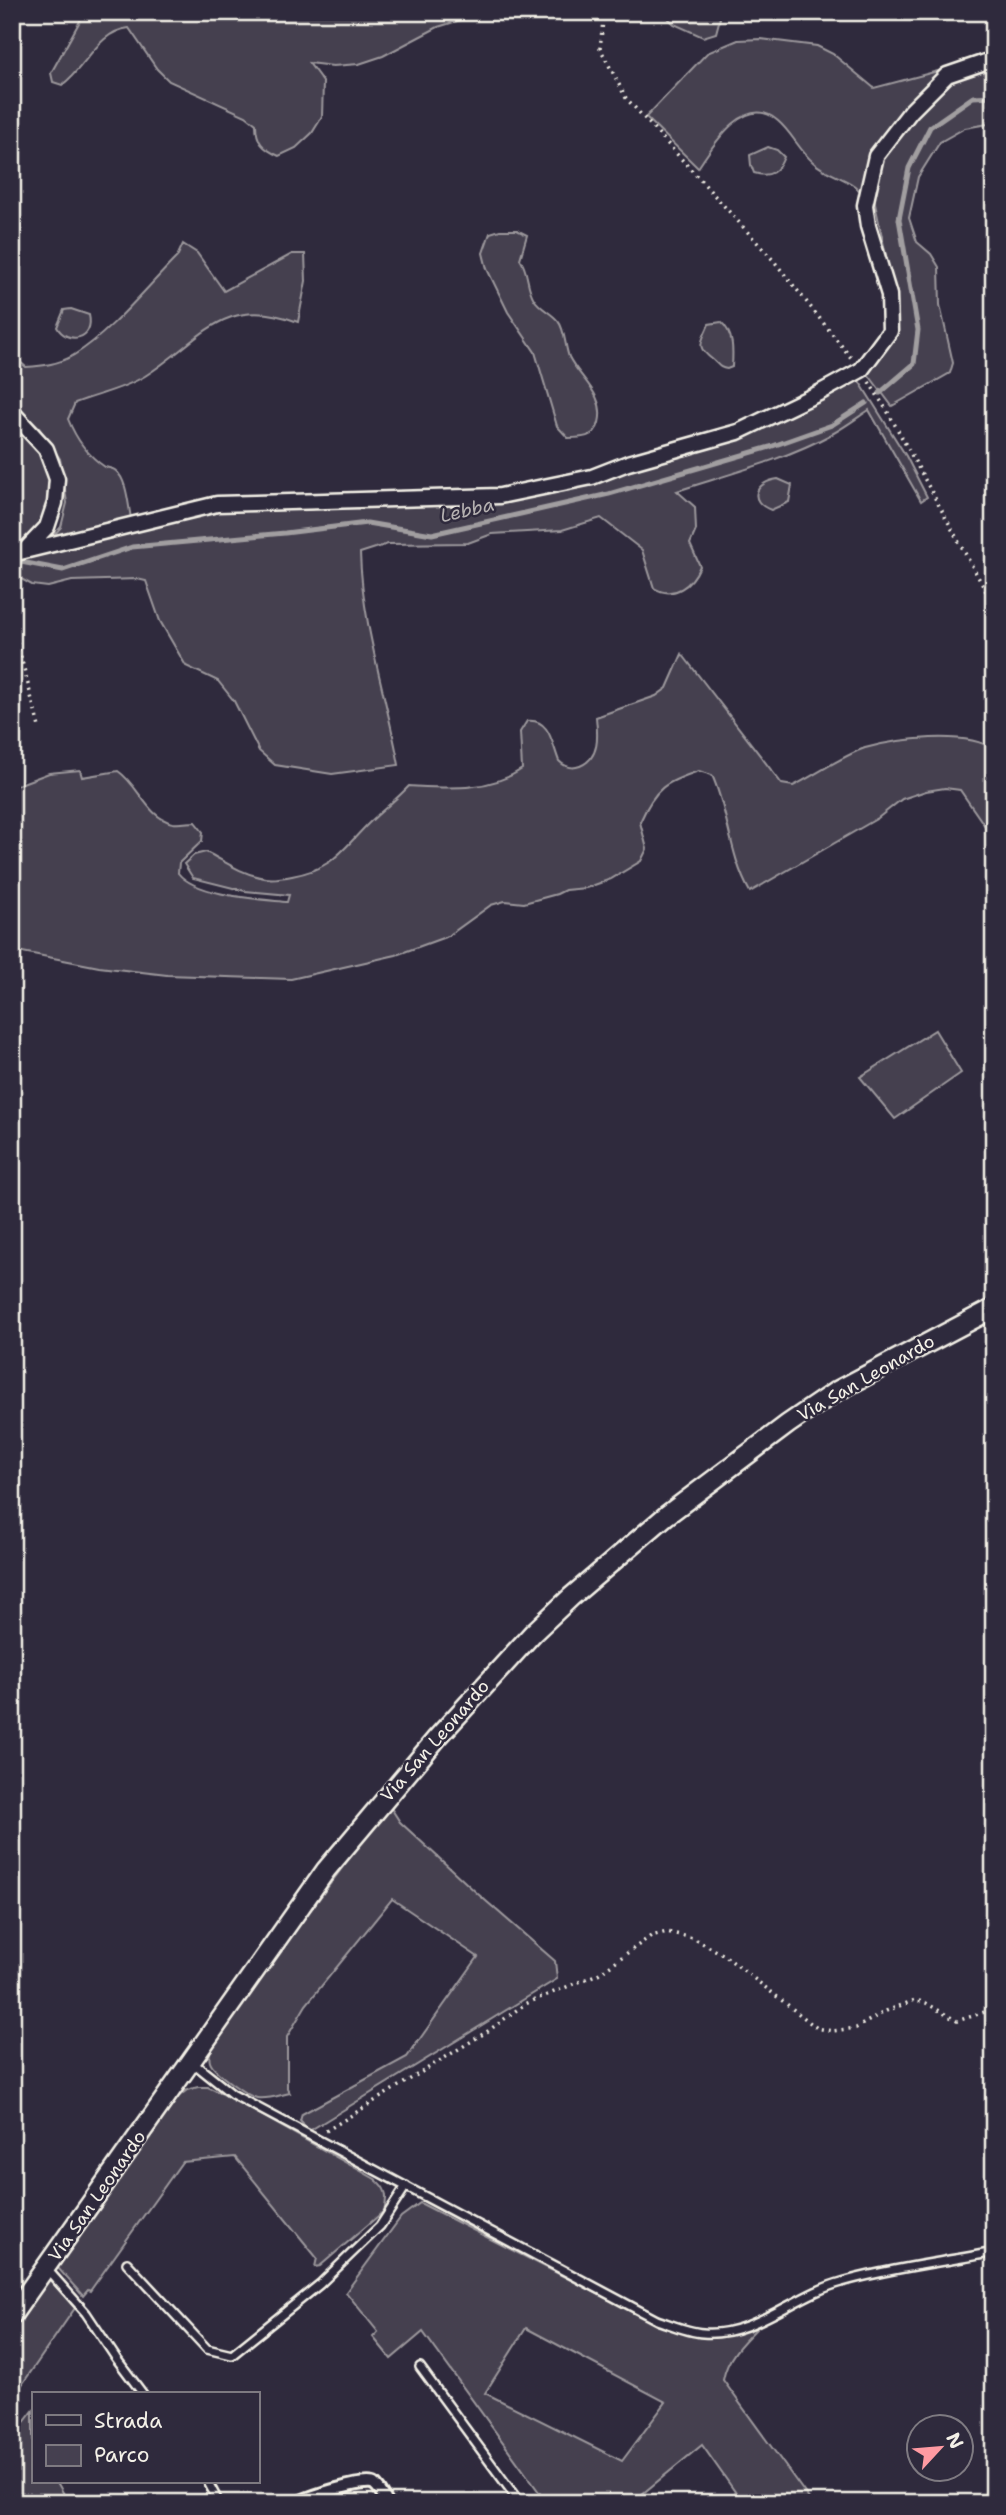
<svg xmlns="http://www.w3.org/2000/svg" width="1006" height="2515" font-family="'Shantell Sans',sans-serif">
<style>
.green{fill:#454050;stroke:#9c989c;stroke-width:2;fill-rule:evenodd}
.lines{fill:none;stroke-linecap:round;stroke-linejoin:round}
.stream{stroke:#a19ea0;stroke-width:5}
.canal{stroke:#6a6670;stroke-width:19}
.service-casing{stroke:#f4f1e8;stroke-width:12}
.pedestrian-casing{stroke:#f4f1e8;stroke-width:16}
.minor-casing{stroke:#f4f1e8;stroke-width:19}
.tertiary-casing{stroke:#f4f1e8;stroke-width:23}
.path{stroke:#f4f1e8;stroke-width:3.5;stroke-dasharray:2 5;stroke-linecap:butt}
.service{stroke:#2f2a3d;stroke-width:7}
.pedestrian{stroke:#2f2a3d;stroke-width:10}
.minor{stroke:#2f2a3d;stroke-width:14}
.tertiary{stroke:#2f2a3d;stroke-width:18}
.labels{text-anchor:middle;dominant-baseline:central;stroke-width:5;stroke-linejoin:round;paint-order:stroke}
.street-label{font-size:18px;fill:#f4f1e8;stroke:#2f2a3d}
.water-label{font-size:19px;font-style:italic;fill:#b6b2b2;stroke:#2f2a3d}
</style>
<rect width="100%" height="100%" fill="#2f2a3d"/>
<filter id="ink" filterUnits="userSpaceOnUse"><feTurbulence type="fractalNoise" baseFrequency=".0143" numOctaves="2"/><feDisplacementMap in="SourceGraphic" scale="14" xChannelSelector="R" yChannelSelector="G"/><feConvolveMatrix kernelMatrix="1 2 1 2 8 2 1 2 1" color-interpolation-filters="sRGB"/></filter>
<g filter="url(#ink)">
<g class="green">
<path d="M85 12H477L480 14 438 27 383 56 359 64 333 66 309 63 323 82 322 117 312 133 296 148 279 156C263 149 256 142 256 124L246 116 169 81 157 69 129 28C98 31 85 69 62 85L53 82 51 73Z"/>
<path d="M662 12H714L720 18 716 33 703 37 674 24Z"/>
<path d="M761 39 817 46 833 54 874 88 953 67 907 110 861 193C853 179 826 175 813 162 799 150 792 133 778 121 746 92 713 145 698 168L646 117 707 53 738 40Z"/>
<path d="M994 67V123L965 128 940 142 918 177 909 218 917 242 931 254 939 267 940 305 953 363 950 373 892 406 865 370 890 336 895 298 871 185 874 172 894 137 951 80 970 71Z"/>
<path d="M768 147 777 150 784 157C778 172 770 178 754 173L751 165 750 155Z"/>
<path d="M500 230H517L527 235 520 259C529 272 526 286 534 299 540 309 551 312 558 321 565 329 565 347 569 357 580 379 606 395 599 423 595 438 581 438 568 438L557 426 535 352 508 312 487 269 483 253 490 233Z"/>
<path d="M183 244 197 253 224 291 292 254H305L306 281 298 322C222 293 200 342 145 376 124 389 98 394 75 403L68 419C76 439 87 455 105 467 108 468 113 468 116 471 127 480 128 504 131 518L199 510 519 490 531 482 571 476 586 470 606 467 629 470 689 453 856 376 906 456 927 497 921 501 869 410C857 418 845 427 832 434 784 460 729 474 677 491L695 507 696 530 690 544 700 566C692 585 674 600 654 588L642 550 601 518 562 530 492 534 468 543 388 544 360 553C362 624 386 695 399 765L332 774 275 765 259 751 234 701 218 681 186 666 160 621 146 581 137 579 72 581 48 587 32 585 12 574V557L41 550 61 527 67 503 60 459 39 428 12 403V362L19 361 26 367C43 366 59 364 74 355 110 333 146 288 177 257Z"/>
<path d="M71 309 89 315C95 340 67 345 57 327L64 310Z"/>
<path d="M721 322C734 333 733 351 732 367L727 369C719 368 719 365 713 360 695 346 701 344 709 324Z"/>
<path d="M12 416C21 428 44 453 49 465 58 488 40 545 12 548Z"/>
<path d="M778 479 792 485 789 502 771 510C747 501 755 482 778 479Z"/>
<path d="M682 654 782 784 793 786C813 776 846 754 865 748 897 739 965 730 994 749V839L960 790 945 788 926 791 902 799 878 818 750 892C729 855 729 813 712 775L699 771C665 782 655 788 640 822L647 849 641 861 611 879 586 888 565 890 557 894 524 903 505 901 491 905 448 936 396 955 291 979 167 975 99 967 12 950V787L49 773 80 770 82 777 118 771C139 785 147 818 173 823 180 824 189 822 195 822L203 832 202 841 179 863 178 873C196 896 259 899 287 902L289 895 245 891 193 878 184 864 194 855 206 852C224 861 240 873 260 877 270 880 281 878 292 876 334 868 341 851 369 823 382 810 396 800 409 786 447 788 489 792 522 769L520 732 527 721C550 718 552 744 559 761 565 767 572 769 580 766 600 758 598 736 596 717L656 696 667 688Z"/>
<path d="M935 1030 961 1073 895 1119 860 1077Z"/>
<path d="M389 1805 400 1822 478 1894 555 1961 557 1979 309 2131 300 2121 302 2114 407 2057 478 1957 392 1899 306 2005 287 2037V2088L290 2093C280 2095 268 2100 257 2098 247 2096 213 2072 210 2062 208 2056 211 2047 213 2041Z"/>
<path d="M198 2087H208L227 2096 375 2179C387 2189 388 2196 384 2211L320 2266 315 2267 317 2258 235 2157 182 2162 90 2291 88 2290 83 2296 57 2267 177 2098 187 2090Z"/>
<path d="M420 2203 639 2315 692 2336H724L759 2326C743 2342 727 2357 723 2380L812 2503H743L702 2445 636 2499 619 2503H547L423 2332 391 2359 373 2337 378 2332 346 2292 401 2217ZM526 2328 666 2402 622 2461 485 2393Z"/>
<path d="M48 2278 75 2308 12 2399V2329Z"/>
<path d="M33 2411V2482H57L69 2503H12V2438Z"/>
</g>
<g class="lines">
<g class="stream">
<path d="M880 393 914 364 918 330 899 219 909 168 930 127 973 97 994 96"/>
<path d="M21 562 63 570 132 547 285 533 367 523 432 534 609 494 770 447 832 425 866 403"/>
</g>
<path class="canal" d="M319 2503 330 2500 350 2503"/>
<g class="service-casing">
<g id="service">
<path d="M192 2062 232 2094 657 2320C672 2325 688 2332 703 2333 753 2337 796 2294 842 2282 890 2268 945 2262 994 2252"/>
<path d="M127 2263 207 2349 232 2355 320 2284 380 2226 406 2186"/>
<path d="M46 2268 86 2313 116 2358 143 2394"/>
<path d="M420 2367 520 2503"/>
<path d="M208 2482 219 2503"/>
</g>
</g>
<g class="pedestrian-casing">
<path id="pedestrian" d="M298 2503C307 2497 367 2478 374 2484 379 2487 384 2497 387 2503"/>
</g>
<g class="minor-casing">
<g id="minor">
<path d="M12 412 46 449 57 479 55 503 47 527 25 550"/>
<path d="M12 554 217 504 500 496 592 477 628 463 738 432 819 393 861 370 890 331 889 295 868 226 865 205 876 156 911 111 947 75 985 62H994"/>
</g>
</g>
<g class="tertiary-casing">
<path id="tertiary" d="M12 2315 326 1870 437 1738 533 1633 571 1597 667 1515 788 1424 835 1392 994 1308"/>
</g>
<g class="path">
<path d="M604 12 600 48 626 98 774 261 852 359"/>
<path d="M869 382 889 414 994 606"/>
<path d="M12 622 39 727"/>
<path d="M326 2131 488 2031 525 2004 598 1974 651 1936 667 1932 693 1938 724 1955 817 2028 832 2031 856 2028 886 2011 915 2000 926 2003 957 2021 994 2009"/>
</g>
<use href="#service" class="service"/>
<use href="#pedestrian" class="pedestrian"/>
<use href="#minor" class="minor"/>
<use href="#tertiary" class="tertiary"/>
</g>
</g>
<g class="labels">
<g class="street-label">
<text transform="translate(866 1378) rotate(-30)">Via San Leonardo</text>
<text transform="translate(435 1741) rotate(-49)">Via San Leonardo</text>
<text transform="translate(97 2196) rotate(-55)">Via San Leonardo</text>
</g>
<g class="water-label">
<text transform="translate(467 510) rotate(-13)">Lebba</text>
</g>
</g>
<rect width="1006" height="2515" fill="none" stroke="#2f2a3d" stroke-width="42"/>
<rect x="21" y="21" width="964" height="2473" fill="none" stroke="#f4f1e8" stroke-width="2.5" filter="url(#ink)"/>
<rect x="32" y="2392" width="228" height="91" fill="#2f2a3d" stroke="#7e7a81" stroke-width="2"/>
<rect x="46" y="2415" width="35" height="10" fill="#2f2a3d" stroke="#7e7a81" stroke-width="2"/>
<text x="94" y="2428" font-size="21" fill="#f4f1e8">Strada</text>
<rect x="46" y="2445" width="35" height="21" fill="#454050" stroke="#7e7a81" stroke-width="2"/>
<text x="94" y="2462" font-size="21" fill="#f4f1e8">Parco</text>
<g transform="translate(940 2448) rotate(64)"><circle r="33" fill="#2f2a3d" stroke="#7e7a81" stroke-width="2"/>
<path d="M0-5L12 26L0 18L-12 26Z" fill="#ff9aa2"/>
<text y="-10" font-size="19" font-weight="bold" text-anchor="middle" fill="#f4f1e8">N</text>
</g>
</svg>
